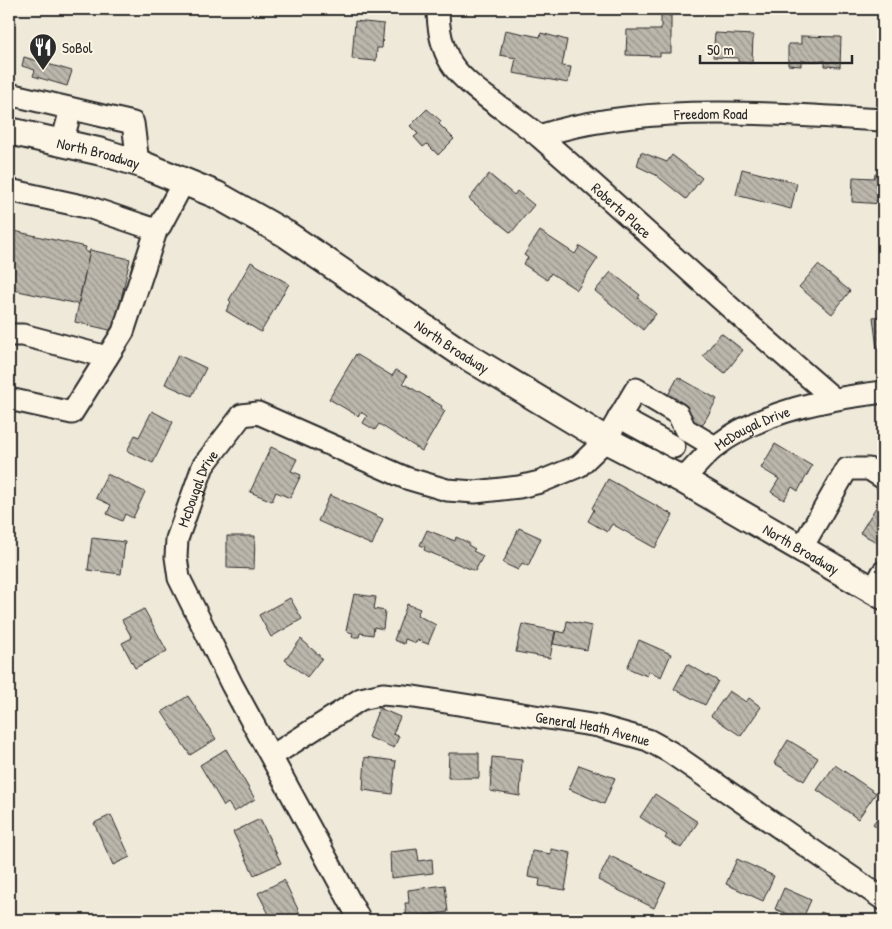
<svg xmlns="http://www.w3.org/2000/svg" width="892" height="929" font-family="'Patrick Hand',sans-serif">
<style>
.building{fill:url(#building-back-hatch);stroke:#2b2b2b}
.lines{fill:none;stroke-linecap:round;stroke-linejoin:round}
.minor-casing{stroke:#2b2b2b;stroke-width:25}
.major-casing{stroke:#2b2b2b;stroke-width:30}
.minor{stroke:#fcf5e5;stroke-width:21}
.major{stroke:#fcf5e5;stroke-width:26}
.labels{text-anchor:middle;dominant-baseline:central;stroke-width:4;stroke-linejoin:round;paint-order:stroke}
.poi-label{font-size:15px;fill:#2b2b2b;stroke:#fcf5e5;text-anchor:start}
.street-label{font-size:15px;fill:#2b2b2b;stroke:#fcf5e5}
</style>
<defs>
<pattern id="building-back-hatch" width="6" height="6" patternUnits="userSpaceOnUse" patternTransform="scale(1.25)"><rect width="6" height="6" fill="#bcb7ac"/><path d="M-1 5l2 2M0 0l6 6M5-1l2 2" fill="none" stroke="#99958c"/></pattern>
</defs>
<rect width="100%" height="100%" fill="#efe9da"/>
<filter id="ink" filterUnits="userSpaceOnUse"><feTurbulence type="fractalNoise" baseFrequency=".02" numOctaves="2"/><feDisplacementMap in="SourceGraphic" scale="10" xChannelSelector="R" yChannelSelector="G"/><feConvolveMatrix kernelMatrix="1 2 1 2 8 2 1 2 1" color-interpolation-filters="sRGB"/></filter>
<g filter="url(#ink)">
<g class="building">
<path d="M661 14 671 15V53H660V56L626 55 627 30H661Z"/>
<path d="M355 21 384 24 382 48H377L376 61 352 59Z"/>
<path d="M505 30 540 37 541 33 567 40 562 66 571 67 568 83 513 73 516 58 500 55Z"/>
<path d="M715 33 753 35 752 63 738 62V58L713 57Z"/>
<path d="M801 36 841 37 840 67 825 66V61H801V66L788 65V44H801Z"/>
<rect x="882" y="38" width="1" height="27"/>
<path d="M24 57 72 71 67 86 33 76 35 70 22 66Z"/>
<path d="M427 109 441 121 439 124 454 139 438 155 427 144 423 147 414 137 418 134 410 126Z"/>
<path d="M641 152 667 162 672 155 702 178 686 199 656 175 637 166Z"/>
<path d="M742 169 797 183 791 209 736 195Z"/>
<path d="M489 174 514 195 517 191 534 205 511 233 469 199Z"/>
<path d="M875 174H883V204L852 202 853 177 874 178Z"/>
<path d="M14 231 86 247 85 251 90 253 78 304 9 289V236H12Z"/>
<path d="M540 231 575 254 580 246 598 258 577 290 551 273 547 280 523 264 528 258 524 255Z"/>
<path d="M90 250 130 259 114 331 75 322Z"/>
<path d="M251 262 289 284 261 332 226 311 231 302 229 300Z"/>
<path d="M818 265 850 291 832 314 799 287Z"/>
<path d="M611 272 640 295 638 298 656 314 643 330 595 291Z"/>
<path d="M883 316V348L877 349 873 317Z"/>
<path d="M721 333 743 350 725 373 703 356Z"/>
<path d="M356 354 392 376 396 370 407 376 403 383 442 406 441 408 445 411 422 451 379 424 375 430 363 423 367 416 361 412 358 416 329 399Z"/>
<path d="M178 355 206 368 192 396 165 384Z"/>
<path d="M678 377 717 399 702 426 663 404Z"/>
<path d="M152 411 173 422 153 463 127 451 135 435 139 437Z"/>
<path d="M775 444 812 466 798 491 792 487 784 500 771 492 779 479 761 468Z"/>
<path d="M271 447 297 459 291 471 301 475 290 498 276 492 272 501 250 492Z"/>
<path d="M107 474 145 492 133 518 125 514 122 521 107 514 111 505 96 498Z"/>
<path d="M608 479 673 515 655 548 612 524 607 532 588 521 594 510 592 508Z"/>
<path d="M330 495 383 519 372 545 318 521Z"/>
<path d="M883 496V543L882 545 860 533Z"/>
<path d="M519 528 541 538 528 566 522 563 518 570 503 563Z"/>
<path d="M427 530 455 541 456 537 469 543 468 545 475 549 473 551 483 556 475 571 424 550 425 547 420 545Z"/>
<path d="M227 536H255L254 569 227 568Z"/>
<path d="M92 538 125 542 121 574 88 570Z"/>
<path d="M354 594 376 597 374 609 385 611 383 629 374 627 373 635 360 633 359 637H352L353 633 346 631Z"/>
<path d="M290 598 302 619 271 637 259 615Z"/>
<path d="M407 604 420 609 417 615 436 625 428 644 417 640 416 643 405 639 404 644 394 640Z"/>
<path d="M144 609 167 651 135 668 122 643 132 638 122 620Z"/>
<path d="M567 621 592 626 587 650 553 644 556 631 565 633Z"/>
<path d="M522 624 555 631 550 658 516 652Z"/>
<path d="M301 639 322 658 307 677 285 660Z"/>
<path d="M639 640 671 654 661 677 649 671 647 676 627 668Z"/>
<path d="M687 664 718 681 705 705 674 689Z"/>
<path d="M729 691 746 702 749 698 761 707 741 736 711 716Z"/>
<path d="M188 696 216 739 190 755 162 712Z"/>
<path d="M379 708 400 717 393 734 399 736 394 748 368 737Z"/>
<path d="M788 740 818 758 804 781 774 763Z"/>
<path d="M226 749 255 799 234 812 228 803 224 806 200 765Z"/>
<path d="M449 753H479V778H448Z"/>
<path d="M365 757 396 761 392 794 363 790Z"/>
<path d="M492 757 522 760 520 796 490 791Z"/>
<path d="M579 765 615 778 604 804 569 789Z"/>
<path d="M835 765 876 793 858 819 817 790Z"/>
<path d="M655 794 698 822 681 848 665 838 667 835 640 817Z"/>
<path d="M883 810V832L873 824Z"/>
<path d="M111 815 130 857 113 865 94 823Z"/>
<path d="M260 819 281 863 254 875 233 832Z"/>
<path d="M417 849 419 861 432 859 433 873 391 878 390 852Z"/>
<path d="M551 849 571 853 565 890 539 886 540 879 528 877 532 851 551 854Z"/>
<path d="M610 856 666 883 654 908 598 880Z"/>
<path d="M737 859 774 876 763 901 726 884Z"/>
<path d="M284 880 303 920H272L258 893Z"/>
<path d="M445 885 448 912 407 918 405 903H409L408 890Z"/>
<path d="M784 888 811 900 802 920 775 909Z"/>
<path d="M821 912 840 920H818Z"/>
</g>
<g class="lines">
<g class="minor-casing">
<g id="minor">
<path id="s1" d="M438 9C438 28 441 46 451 63 466 88 518 117 541 138 639 224 734 313 833 398"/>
<path d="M9 94 133 123 138 163"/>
<path id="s2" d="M539 136C646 102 772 114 883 120"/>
<path d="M62 143 71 109"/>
<path d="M9 190 91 208 153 229 160 226 184 181"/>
<path d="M9 335H23L107 357"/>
<path d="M9 399 72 413 123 332 157 228"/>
<path d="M619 417 674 447"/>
<path id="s3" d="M683 480C693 469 703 457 715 447 761 411 826 399 883 392"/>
<path d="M801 549 847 469H869L883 478"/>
<path d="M873 590 883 572"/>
<path id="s4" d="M272 756 361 699 383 694 414 697 598 726 648 740 670 752 883 899"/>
<path id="s5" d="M360 920 232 685 179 578 176 557 177 539 203 466 242 415 258 413 406 478 447 490 475 492 519 487 540 482 579 466 606 440 636 389 678 414 685 429 715 447"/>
</g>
</g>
<g class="major-casing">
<g id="major">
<path id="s6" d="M9 131 102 152 141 164 217 195 286 234 460 352 606 440 683 480 883 596"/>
</g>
</g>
<use href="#minor" class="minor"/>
<use href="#major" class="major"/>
</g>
</g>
<defs>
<g id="restaurant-pin" transform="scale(1.4375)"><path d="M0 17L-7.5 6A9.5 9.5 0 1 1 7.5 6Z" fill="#2b2b2b" stroke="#fcf5e5"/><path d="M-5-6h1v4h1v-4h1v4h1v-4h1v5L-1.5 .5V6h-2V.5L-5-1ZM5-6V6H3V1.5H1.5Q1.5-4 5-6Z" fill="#fff"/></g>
</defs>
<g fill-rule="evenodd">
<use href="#restaurant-pin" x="43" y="47"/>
</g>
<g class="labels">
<g class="poi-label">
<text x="62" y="47">SoBol</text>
</g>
<g class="street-label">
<text stroke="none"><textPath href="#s2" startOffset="174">Freedom Road</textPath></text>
<text stroke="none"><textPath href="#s6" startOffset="92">North Broadway</textPath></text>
<text stroke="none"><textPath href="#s1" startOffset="282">Roberta Place</textPath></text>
<text stroke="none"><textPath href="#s6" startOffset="498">North Broadway</textPath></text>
<text stroke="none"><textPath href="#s3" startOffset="88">McDougal Drive</textPath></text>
<text stroke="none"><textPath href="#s5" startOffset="481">McDougal Drive</textPath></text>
<text stroke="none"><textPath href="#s6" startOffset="902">North Broadway</textPath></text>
<text stroke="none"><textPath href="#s4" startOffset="341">General Heath Avenue</textPath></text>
</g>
</g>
<rect width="892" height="929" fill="none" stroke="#fcf5e5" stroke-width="30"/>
<rect x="15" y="15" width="862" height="899" fill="none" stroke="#2b2b2b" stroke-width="2" filter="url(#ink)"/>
<path d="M700 55v8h152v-8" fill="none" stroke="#2b2b2b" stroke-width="2.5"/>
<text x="707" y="55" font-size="15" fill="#2b2b2b" stroke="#fcf5e5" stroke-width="4" paint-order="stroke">50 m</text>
</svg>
